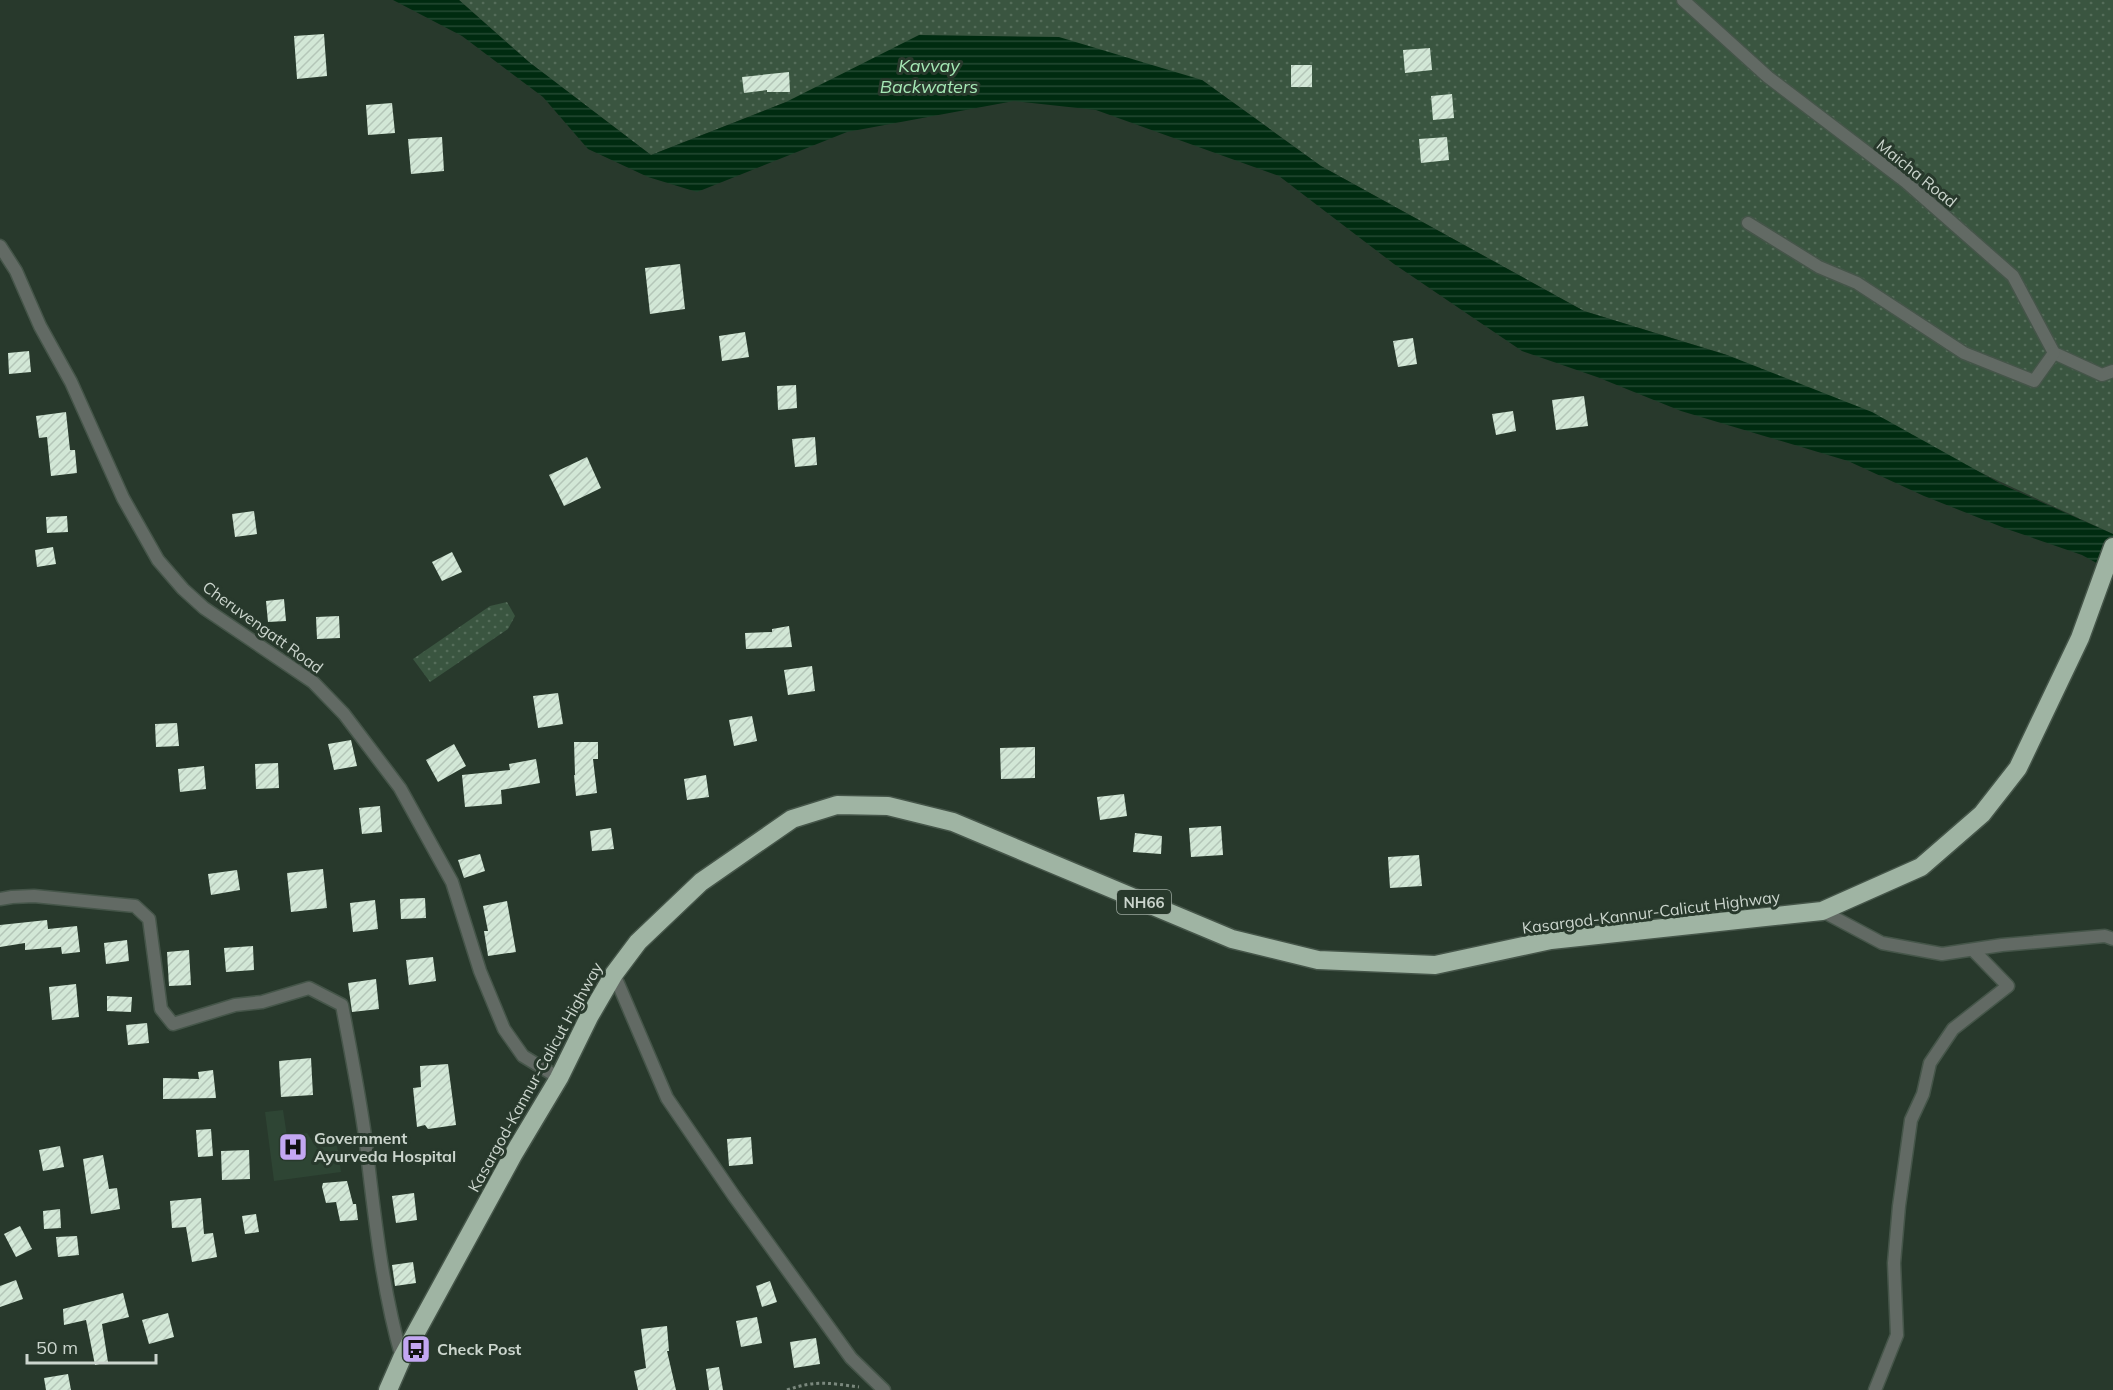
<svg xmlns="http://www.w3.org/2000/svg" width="2113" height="1390" font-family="Mulish,sans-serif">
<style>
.built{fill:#2e4534}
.green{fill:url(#green-dots)}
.water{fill:url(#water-rules)}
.building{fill:url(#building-hatch)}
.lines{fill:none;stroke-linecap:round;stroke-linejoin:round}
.street-casing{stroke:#455549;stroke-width:15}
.highway-casing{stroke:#455549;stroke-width:21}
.path{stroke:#7a887d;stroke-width:3;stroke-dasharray:3 3;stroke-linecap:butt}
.street{stroke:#626a64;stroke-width:12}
.highway{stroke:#9fb4a3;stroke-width:18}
.labels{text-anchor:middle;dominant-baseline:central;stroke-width:6;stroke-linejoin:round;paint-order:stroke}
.shield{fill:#28392c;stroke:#9aa69d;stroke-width:1.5}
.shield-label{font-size:15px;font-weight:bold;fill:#cbd5cd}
.street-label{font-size:16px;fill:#cbd5cd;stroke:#28392c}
.poi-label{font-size:16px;font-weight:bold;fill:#cbd5cd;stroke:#28392c;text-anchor:start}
.water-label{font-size:18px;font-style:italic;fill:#a5e8b5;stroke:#28392c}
</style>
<defs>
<pattern id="green-dots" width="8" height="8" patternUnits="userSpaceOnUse" patternTransform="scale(1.5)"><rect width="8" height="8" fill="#3a5540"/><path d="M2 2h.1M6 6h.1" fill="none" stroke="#556d5a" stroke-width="1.8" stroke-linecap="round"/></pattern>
<pattern id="water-rules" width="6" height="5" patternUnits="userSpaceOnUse" patternTransform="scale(1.5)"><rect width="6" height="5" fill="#002b10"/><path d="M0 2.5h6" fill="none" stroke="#244932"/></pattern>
<pattern id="building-hatch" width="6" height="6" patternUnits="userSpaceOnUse" patternTransform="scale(1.5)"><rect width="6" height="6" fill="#d2e7d6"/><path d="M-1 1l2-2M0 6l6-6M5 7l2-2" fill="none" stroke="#b4c6b8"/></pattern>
</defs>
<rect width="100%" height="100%" fill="#28392c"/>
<path class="built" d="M283 1110 287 1136 307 1133 317 1148 337 1145 341 1172 274 1181 265 1112Z"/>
<g class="green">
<path d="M459 0H2113V534L1727 355 1584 311 1321 166 1202 80 786 102 651 155 529 62Z"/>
<path d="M507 602 515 616 508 629 430 682 413 659 490 606Z"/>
</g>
<path class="water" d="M393 0H459L529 62 651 155 786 102 919 35 1059 37 1202 80 1321 166 1584 311 1727 355 1872 412 2003 485 2113 534V572L2082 555 2007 529 1924 496 1848 461 1681 411 1597 377 1522 351 1394 264 1279 176 1096 110 1014 101 847 132 697 192 648 177 588 149 543 97 462 36Z"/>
<g class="building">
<path d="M324 34 327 76 297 79 294 36Z"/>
<path d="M1430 48 1432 70 1405 73 1403 50Z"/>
<rect x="1291" y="65" width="21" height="22"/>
<path d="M789 72 790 92H767V90L744 93 742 77Z"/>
<path d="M1452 94 1454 118 1433 120 1431 96Z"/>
<path d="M392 103 395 133 368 135 366 105Z"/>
<path d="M442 137 444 171 411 174 408 139Z"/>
<path d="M1447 137 1449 160 1421 163 1419 139Z"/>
<path d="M680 264 685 309 650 314 645 268Z"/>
<path d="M745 332 749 357 722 361 719 336Z"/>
<path d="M1413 338 1417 364 1398 367 1393 341Z"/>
<path d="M29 351 31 372 9 374 8 353Z"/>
<path d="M796 385 797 408 778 410 777 386Z"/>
<path d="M1584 396 1588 426 1556 430 1552 400Z"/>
<path d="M1513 411 1516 431 1496 435 1492 414Z"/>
<path d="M66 412 70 450H75L77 473 51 476 47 437 39 438 36 416Z"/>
<path d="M815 437 817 465 795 467 792 439Z"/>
<path d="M587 457 601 488 564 506 549 475Z"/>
<path d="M254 511 257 534 235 537 232 514Z"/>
<path d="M67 516 68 532 47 533 46 517Z"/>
<path d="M53 547 56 564 37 567 35 550Z"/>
<path d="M452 552 462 572 442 581 432 562Z"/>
<path d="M284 599 286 621 268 622 266 601Z"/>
<path d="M339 616 340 638 317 639 316 617Z"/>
<path d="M789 626 792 647 746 649 745 633 772 632V629Z"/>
<path d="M812 666 815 691 788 695 784 670Z"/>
<path d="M558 693 563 724 538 728 533 696Z"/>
<path d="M752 716 757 741 734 746 729 720Z"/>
<path d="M177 723 179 746 156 747 155 724Z"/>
<path d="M351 740 357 766 334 770 328 744Z"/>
<path d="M574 742H598V759H593L597 793 576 796 574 775H575Z"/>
<path d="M454 744 466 766 438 782 426 760Z"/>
<path d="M1035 747V778L1001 779 1000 748Z"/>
<path d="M536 759 540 783 501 790 502 804 465 807 462 775 510 770 509 764Z"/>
<path d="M278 763 279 788 256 789 255 764Z"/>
<path d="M204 766 206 789 180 792 178 769Z"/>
<path d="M706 775 709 797 687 800 684 779Z"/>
<path d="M1124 794 1127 816 1100 820 1097 797Z"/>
<path d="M380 806 382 832 362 834 359 808Z"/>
<path d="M1221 826 1223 855 1191 857 1189 828Z"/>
<path d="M611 828 614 849 592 851 590 831Z"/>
<path d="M1135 833 1162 836 1161 854 1133 852Z"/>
<path d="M480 854 485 871 464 878 458 860Z"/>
<path d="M1419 855 1422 886 1390 888 1388 857Z"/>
<path d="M323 869 327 908 291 912 287 873Z"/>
<path d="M237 870 240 890 211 895 208 874Z"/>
<path d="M425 898 426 918 401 919 400 899Z"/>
<path d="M375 900 378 929 353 932 350 903Z"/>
<path d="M507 901 516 952 488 956 484 931H488L483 906Z"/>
<path d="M47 920 48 929 77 926 80 952 62 954 61 947 25 950V943L0 947V925Z"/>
<path d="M127 940 129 961 106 964 104 943Z"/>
<path d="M253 946 254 970 226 972 224 948Z"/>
<path d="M189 950 191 985 169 986 167 952Z"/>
<path d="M433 957 436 981 409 985 406 960Z"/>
<path d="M376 979 379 1009 352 1012 348 983Z"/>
<path d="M76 984 79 1017 52 1020 49 987Z"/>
<path d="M107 996 132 997 131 1012 107 1011Z"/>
<path d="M147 1023 149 1043 128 1045 126 1025Z"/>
<path d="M311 1058 313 1095 281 1097 279 1061Z"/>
<path d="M448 1064 456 1125 428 1129 425 1125 417 1127 413 1088 421 1087 420 1066Z"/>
<path d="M213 1070 216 1098 163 1099V1078L199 1079 198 1072Z"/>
<path d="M211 1129 213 1156 198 1157 196 1130Z"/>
<path d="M751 1137 753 1164 729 1166 727 1139Z"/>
<path d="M60 1146 64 1167 43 1171 39 1150Z"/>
<path d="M249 1150 250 1179 222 1180 221 1151Z"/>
<path d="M103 1155 109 1189 117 1188 120 1209 91 1214 83 1159Z"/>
<path d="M347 1181 353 1204H356L358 1220 340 1221 336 1202 326 1203 322 1187 323 1183Z"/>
<path d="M414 1193 417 1220 396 1223 392 1196Z"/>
<path d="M201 1198 204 1234 213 1233 217 1257 192 1262 186 1227 172 1228 170 1201Z"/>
<path d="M60 1209 61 1228 44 1229 43 1211Z"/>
<path d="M256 1214 259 1232 245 1234 242 1216Z"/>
<path d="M20 1226 32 1249 16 1257 4 1234Z"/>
<path d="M77 1236 79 1255 58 1257 56 1237Z"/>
<path d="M413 1262 416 1283 395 1286 392 1265Z"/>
<path d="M16 1280 23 1299 0 1307V1286Z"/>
<path d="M770 1281 777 1302 762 1307 756 1286Z"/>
<path d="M123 1293 129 1317 102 1324 108 1362 95 1365 86 1320 64 1325 63 1309Z"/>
<path d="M168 1313 174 1337 149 1344 142 1320Z"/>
<path d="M757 1317 762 1343 741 1347 736 1321Z"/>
<path d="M667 1326 669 1351H667L676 1390H638L634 1371 646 1368 641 1329Z"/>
<path d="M816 1338 820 1364 794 1368 790 1342Z"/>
<path d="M719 1367 723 1390H709L706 1369Z"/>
<path d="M68 1374 71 1390H46L44 1378Z"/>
</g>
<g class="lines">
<g class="street-casing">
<g id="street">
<path d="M1683 0 1768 77 1906 182 2013 276 2054 353 2102 375 2113 371"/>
<path d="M1748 223 1819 267 1857 283 1964 353 2034 381 2054 353"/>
<path d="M0 246 16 271 40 326 71 382 123 498 158 560 183 589 204 608 313 682 344 714 400 788 452 882 480 971 504 1029 523 1056 559 1078"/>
<path d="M0 899 12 897 34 896 135 906 149 919 161 1009 173 1024 235 1005 262 1002 309 988 342 1005C350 1048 359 1092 365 1136 374 1210 381 1286 402 1358"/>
<path d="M1822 911 1882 943 1942 954 2002 945 2105 936 2113 939"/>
<path d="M614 974 667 1098 734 1196 851 1358 884 1390"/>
<path d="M1875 1390 1897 1335 1894 1263 1899 1206 1911 1120 1923 1094 1930 1063 1953 1029 2008 986 1973 950"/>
</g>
</g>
<g class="highway-casing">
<path id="highway" d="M388 1390 402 1358 513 1155 559 1078 589 1017 614 974 638 942 701 882 792 819 837 805 888 806 953 822 1232 939 1318 960 1435 965 1551 940 1822 911 1921 867 1982 814 2018 768 2080 638 2113 547"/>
</g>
<path class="path" d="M787 1390C816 1380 829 1383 859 1387"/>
<use href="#street" class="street"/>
<use href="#highway" class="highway"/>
</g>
<defs>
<g id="hospital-square" transform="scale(1.5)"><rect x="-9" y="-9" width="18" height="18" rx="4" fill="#c3a7f2" stroke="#28392c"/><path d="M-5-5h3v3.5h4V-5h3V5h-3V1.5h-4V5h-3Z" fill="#111"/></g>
<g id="bus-square" transform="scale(1.5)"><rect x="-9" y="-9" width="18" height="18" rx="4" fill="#c3a7f2" stroke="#28392c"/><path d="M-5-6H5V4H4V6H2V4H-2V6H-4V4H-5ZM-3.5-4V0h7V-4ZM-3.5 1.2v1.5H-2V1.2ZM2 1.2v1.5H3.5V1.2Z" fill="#111"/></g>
</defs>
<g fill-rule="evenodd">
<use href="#hospital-square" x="293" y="1147"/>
<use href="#bus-square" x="416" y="1349"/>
</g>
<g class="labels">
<rect class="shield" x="1117" y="890" width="54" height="24" rx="4.5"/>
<g class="shield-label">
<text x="1144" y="902">NH66</text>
</g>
<g class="street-label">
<text transform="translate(1917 173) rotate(39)">Maicha Road</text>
<text transform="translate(263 627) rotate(36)">Cheruvengatt Road</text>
<text transform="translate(1651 912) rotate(-7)">Kasargod-Kannur-Calicut Highway</text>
<text transform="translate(535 1077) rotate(-61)">Kasargod-Kannur-Calicut Highway</text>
</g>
<g class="poi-label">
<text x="314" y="1138">Government<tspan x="314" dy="18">Ayurveda Hospital</tspan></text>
<text x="437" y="1349">Check Post</text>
</g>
<g class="water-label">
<text x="929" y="65">Kavvay<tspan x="929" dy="21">Backwaters</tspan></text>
</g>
</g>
<path d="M27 1354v9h129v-9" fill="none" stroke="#cbd5cd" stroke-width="3"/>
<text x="36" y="1354" font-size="18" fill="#cbd5cd" stroke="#28392c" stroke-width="4.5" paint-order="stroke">50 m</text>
</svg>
